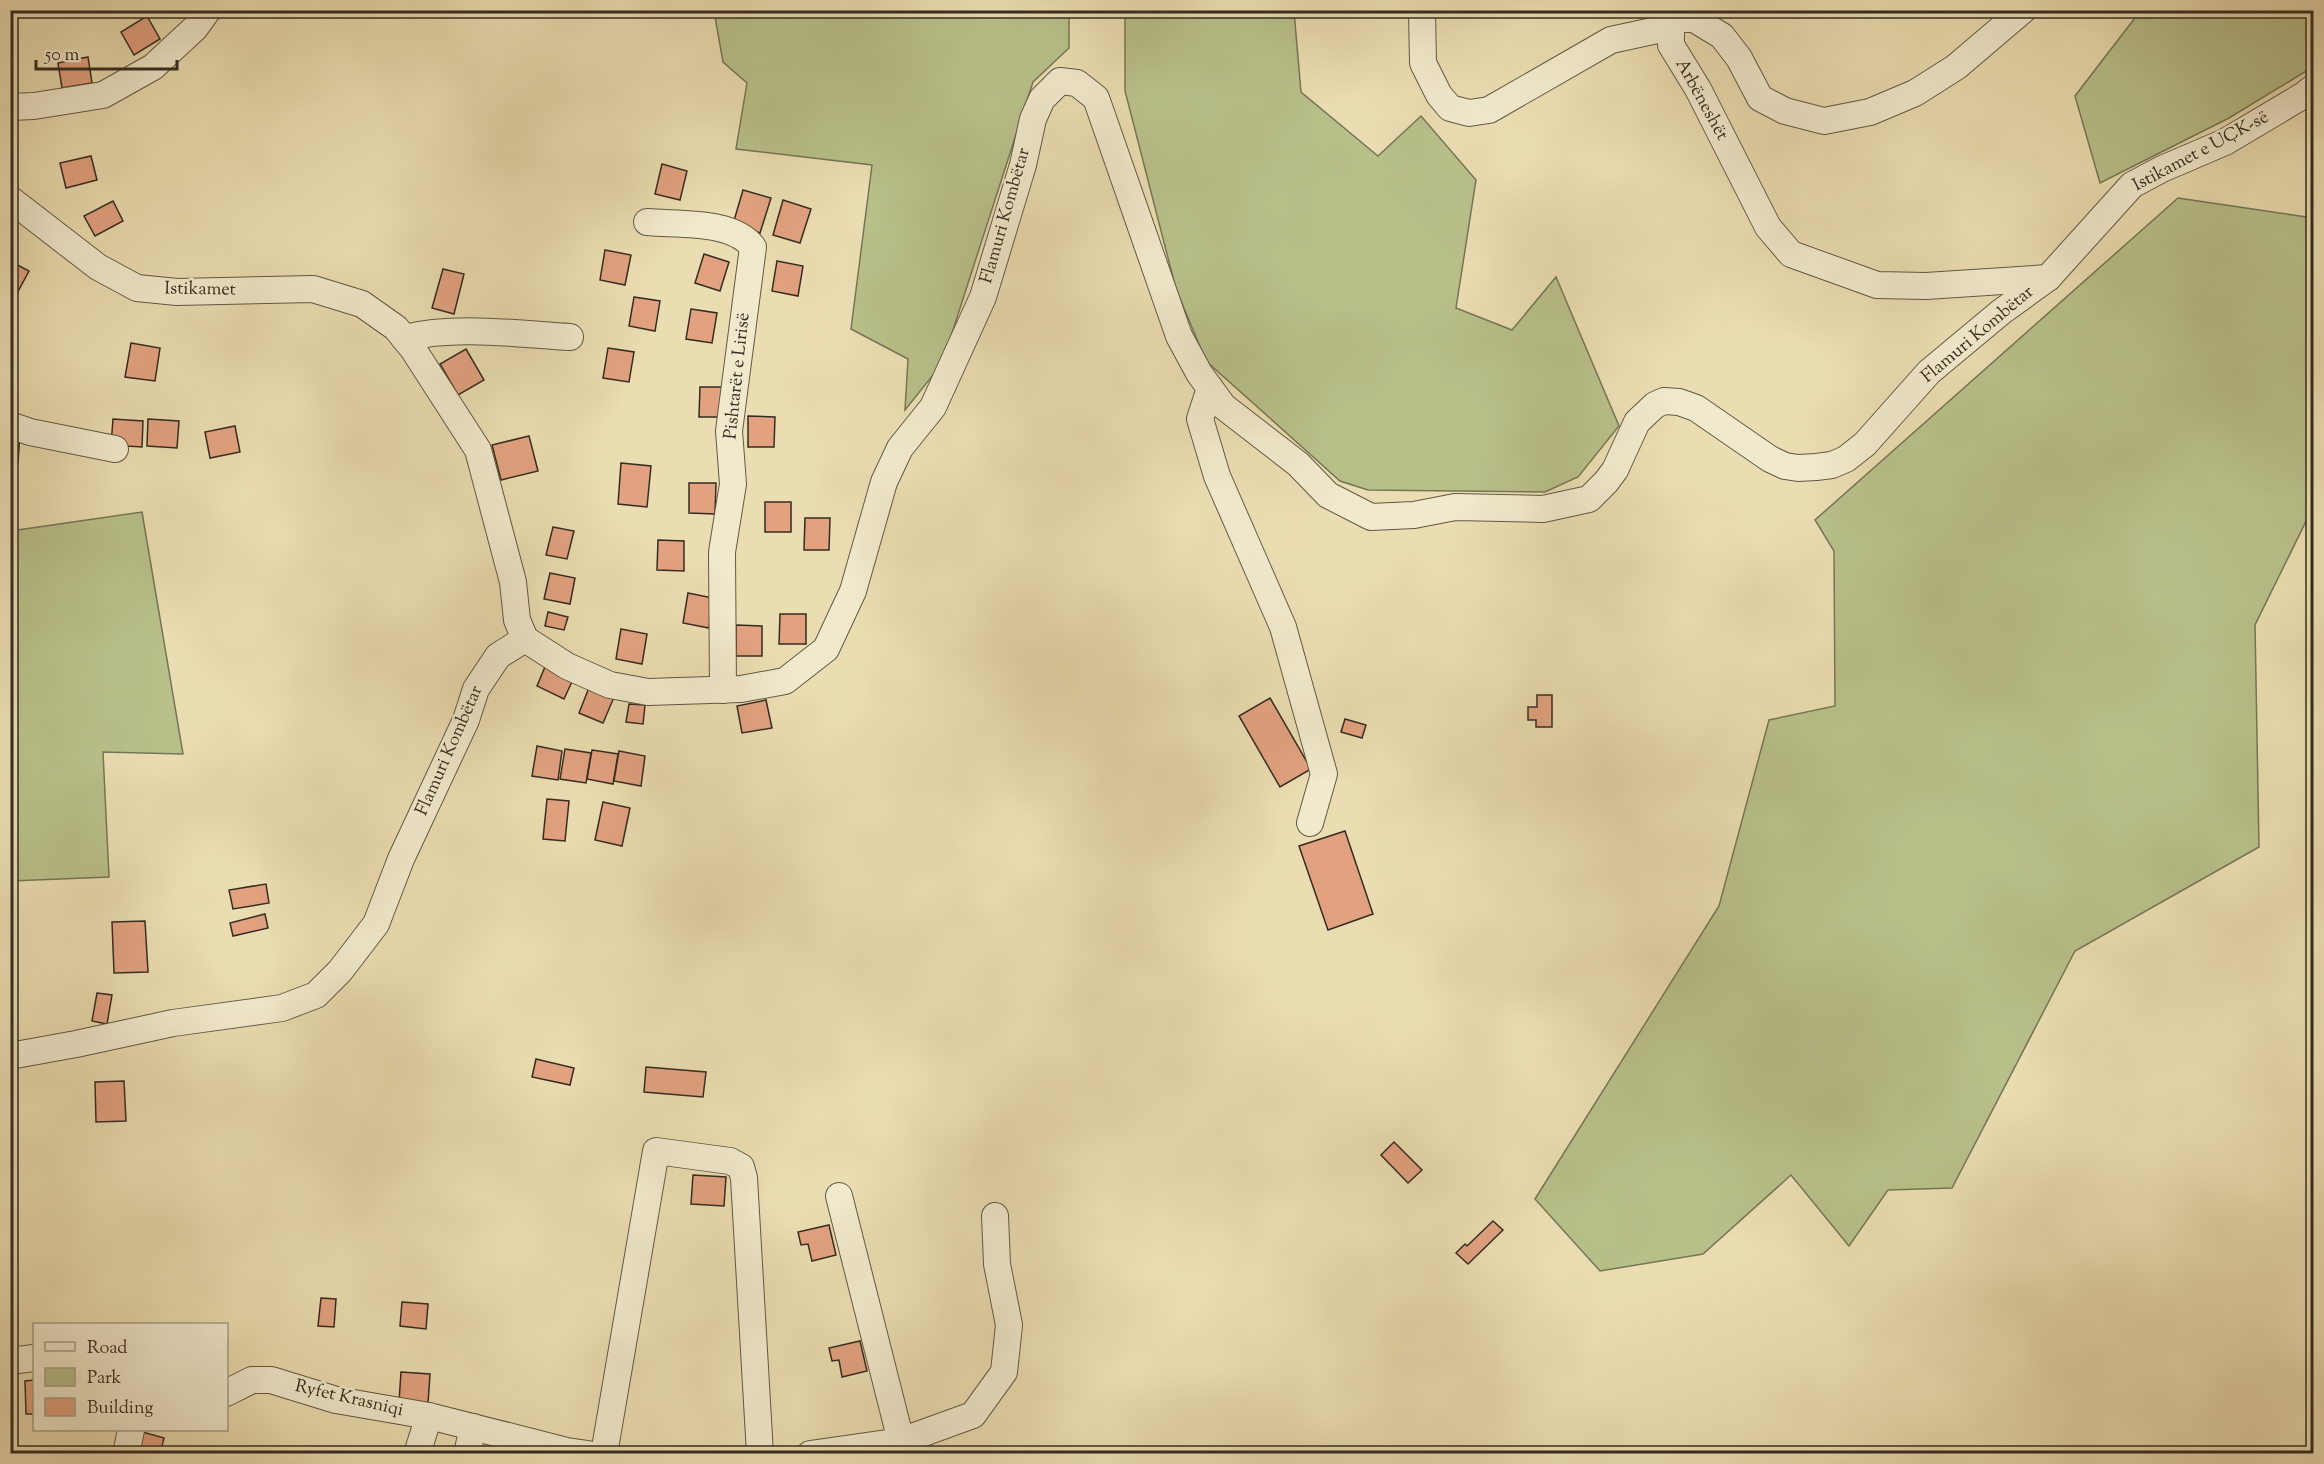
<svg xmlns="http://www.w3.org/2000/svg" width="2324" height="1464" font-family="'Sorts Mill Goudy',serif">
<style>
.green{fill:#b8c08a;stroke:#767656;stroke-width:1.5}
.building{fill:#e2a280;stroke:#352c21;stroke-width:1.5}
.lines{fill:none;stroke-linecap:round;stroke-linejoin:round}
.minor-casing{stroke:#625845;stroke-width:28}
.minor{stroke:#f1e9cc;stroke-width:26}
.labels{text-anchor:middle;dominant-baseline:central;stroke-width:5;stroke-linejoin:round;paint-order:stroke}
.street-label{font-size:18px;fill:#352c21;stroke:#f1e9cc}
</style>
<rect width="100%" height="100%" fill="#eaddb1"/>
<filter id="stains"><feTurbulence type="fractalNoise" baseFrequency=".00333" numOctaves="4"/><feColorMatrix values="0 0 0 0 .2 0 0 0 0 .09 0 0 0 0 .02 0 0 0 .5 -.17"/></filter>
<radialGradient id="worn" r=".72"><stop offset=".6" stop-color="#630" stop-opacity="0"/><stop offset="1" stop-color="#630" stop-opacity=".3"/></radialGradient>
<g class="green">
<path d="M2141 10 2313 11V67L2229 118 2100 183 2075 96Z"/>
<path d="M714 11H1069V48L1033 82 942 364 905 410 908 359 851 329 872 165 736 149 747 83 723 62Z"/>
<path d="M1125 11H1294L1301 92 1378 156 1421 116 1476 180 1456 308 1512 330 1556 277 1619 426 1578 477 1545 492 1368 490 1340 481 1206 361 1176 289 1125 91Z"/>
<path d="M2178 198 2313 218V507L2255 625 2259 847 2075 951 1952 1188 1888 1190 1849 1246 1791 1175 1703 1254 1600 1271 1535 1199 1719 906 1769 720 1835 706 1834 551 1815 520Z"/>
<path d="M142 512 183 754 103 752 109 877 11 881V531Z"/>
</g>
<g class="building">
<path d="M147 16 160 39 134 55 121 32Z"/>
<path d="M88 57 92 83 62 88 58 63Z"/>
<path d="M91 156 97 180 66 188 60 163Z"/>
<path d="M662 164 687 171 680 200 655 194Z"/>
<path d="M743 190 771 198 760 233 733 224Z"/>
<path d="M783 200 811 209 800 243 773 235Z"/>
<path d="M113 201 123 221 95 236 84 216Z"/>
<path d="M605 250 631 255 625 285 600 280Z"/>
<path d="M704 254 729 262 720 291 695 283Z"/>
<path d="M10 261 29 271 15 297 10 295Z"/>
<path d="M777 261 803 266 798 296 772 291Z"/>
<path d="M443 269 464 274 454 314 432 308Z"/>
<path d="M634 297 660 301 655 331 629 326Z"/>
<path d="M691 309 717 313 712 343 686 339Z"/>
<path d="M131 343 160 348 155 381 125 377Z"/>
<path d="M608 348 634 352 629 382 603 378Z"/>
<path d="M466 349 484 380 458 395 440 364Z"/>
<path d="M700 387H726V417H699Z"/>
<path d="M748 416 775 417 774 447H748Z"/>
<path d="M113 419 143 421 142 447 111 445Z"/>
<path d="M148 419 179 421 177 448 147 446Z"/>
<path d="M235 426 240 452 210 458 205 432Z"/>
<path d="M10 432 20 433 18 463H10Z"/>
<path d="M529 436 538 471 501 480 492 445Z"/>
<path d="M621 463 651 466 647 507 618 504Z"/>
<path d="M689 483H716L715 514 689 513Z"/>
<rect x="765" y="502" width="26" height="30"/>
<path d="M805 518H830L829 550H804Z"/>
<path d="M553 527 574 531 567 559 546 555Z"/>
<path d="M658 540 684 541V571L657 570Z"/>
<path d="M550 573 575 578 570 604 544 599Z"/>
<path d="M688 593 713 598 709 628 683 623Z"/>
<path d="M548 612 568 617 564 630 545 626Z"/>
<path d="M780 614H806V644H779Z"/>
<path d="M736 625 762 626V656H736Z"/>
<path d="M621 629 647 634 642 664 616 659Z"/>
<path d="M547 662 575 675 564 699 537 686Z"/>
<path d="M590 685 615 695 603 723 579 713Z"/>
<path d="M1537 695H1552V727H1536V720H1528V707H1537Z"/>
<path d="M1270 698 1311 769 1280 787 1239 716Z"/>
<path d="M766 700 772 728 742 733 737 706Z"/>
<path d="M629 704 645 705 643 724 626 722Z"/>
<path d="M1345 719 1366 725 1362 738 1341 732Z"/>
<path d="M537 746 562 751 558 780 532 776Z"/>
<path d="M565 749 591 753 586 783 560 779Z"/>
<path d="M592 750 618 754 613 784 587 779Z"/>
<path d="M619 751 645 756 641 786 614 781Z"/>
<path d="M547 799 569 801 565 841 543 839Z"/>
<path d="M603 802 630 808 622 846 595 840Z"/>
<path d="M1345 831 1373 914 1328 930 1299 846Z"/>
<path d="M266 884 269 903 233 909 229 890Z"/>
<path d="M265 914 268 928 233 936 230 923Z"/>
<path d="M145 921 148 972 114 973 112 922Z"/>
<path d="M97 993 112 995 107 1024 92 1021Z"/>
<path d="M536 1059 574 1068 570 1085 532 1077Z"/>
<path d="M646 1067 706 1072 703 1097 644 1092Z"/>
<path d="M124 1081 126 1121 96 1122 95 1082Z"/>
<path d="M1394 1142 1422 1170 1408 1183 1381 1155Z"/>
<path d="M693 1175 726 1177 724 1206 691 1204Z"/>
<path d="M1493 1221 1503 1230 1468 1264 1456 1253 1465 1244 1467 1246Z"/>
<path d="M829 1225 836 1255 812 1261 808 1244 801 1245 798 1232Z"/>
<path d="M321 1298 336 1299 334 1327 318 1326Z"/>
<path d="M402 1302 428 1304 426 1329 400 1326Z"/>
<path d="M860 1341 867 1371 842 1377 839 1360 832 1361 829 1348Z"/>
<path d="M401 1372 430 1374 428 1404 399 1402Z"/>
<path d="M34 1380V1414H26L25 1381Z"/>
<path d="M139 1431 164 1438 160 1454H132Z"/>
</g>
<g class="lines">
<g class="minor-casing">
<g id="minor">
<path d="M2023 10 1956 67 1915 93 1870 112 1824 121 1785 111 1760 98 1739 58 1722 36 1694 19H1678L1671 27V45L1698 89 1768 227 1791 254 1877 285 1926 286 2048 278"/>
<path d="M1422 12 1423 63 1439 95 1450 108 1469 113 1489 110 1611 40 1671 27"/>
<path d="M10 107 34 106 103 95 153 67 195 28 208 10"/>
<path d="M10 199 98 267 137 288 177 292 313 289 362 304 396 328 413 349 478 450 513 582 517 620 525 639"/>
<path d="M647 222C679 225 732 220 753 247L729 431 733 484 722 552 723 690"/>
<path d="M404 338C455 325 518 334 570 337"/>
<path d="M1210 388 1200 419 1217 476 1283 627 1324 774 1310 823"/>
<path d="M10 425 30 432 115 449"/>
<path d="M10 1056 76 1044 173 1023 282 1008 316 995 340 971 376 924 401 859 466 720 476 689 498 656 525 639 567 666 610 685 648 692 741 689 785 681 826 649 853 591 884 482 900 448 933 407 983 297 1023 165 1033 119 1042 99 1060 81 1077 83 1096 98 1179 336 1199 373 1223 406 1298 464 1328 495 1371 517 1414 515 1455 507 1543 509 1589 499 1606 482 1615 470 1637 422 1655 405 1664 401 1679 402 1696 408 1770 459 1785 466 1798 468 1816 467 1832 465 1846 459 1865 444 1929 372 2001 312 2048 278 2132 185 2162 169 2225 142 2304 95 2314 87"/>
<path d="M839 1196 901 1441"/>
<path d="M10 1361 34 1358"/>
<path d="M226 1393 252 1380H271L336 1400 429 1416 567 1451 588 1454"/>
<path d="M126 1454 131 1430"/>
<path d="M417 1454 429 1416"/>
<path d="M467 1454 473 1427"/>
<path d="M604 1454 656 1151 730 1161 741 1167 744 1178 760 1454"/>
<path d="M810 1454 901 1441 973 1415 1004 1372 1009 1325 997 1264 995 1216"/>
</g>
</g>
<use href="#minor" class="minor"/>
</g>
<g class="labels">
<g class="street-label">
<text transform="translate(1701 100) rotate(61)">Arbëneshët</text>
<text transform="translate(2201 152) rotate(-28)">Istikamet e UÇK-së</text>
<text transform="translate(1006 216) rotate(-74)">Flamuri Kombëtar</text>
<text transform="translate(200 290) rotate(1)">Istikamet</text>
<text transform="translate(1978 335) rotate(-40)">Flamuri Kombëtar</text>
<text transform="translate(738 376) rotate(-84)">Pishtarët e Lirisë</text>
<text transform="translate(450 751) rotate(-66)">Flamuri Kombëtar</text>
<text transform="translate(349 1399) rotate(13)">Ryfet Krasniqi</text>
</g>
</g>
<rect width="2324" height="1464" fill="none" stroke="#eaddb1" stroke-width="36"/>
<rect x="12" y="12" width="2300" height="1440" fill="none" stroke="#352c21" stroke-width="3"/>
<rect x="18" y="18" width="2288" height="1428" fill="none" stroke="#352c21" stroke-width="1.5"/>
<rect x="33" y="1323" width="195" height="108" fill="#f1e9cc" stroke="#a69d88" stroke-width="1.5"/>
<rect x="45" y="1342" width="30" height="9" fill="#f1e9cc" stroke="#a69d88" stroke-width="1.5"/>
<text x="87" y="1353" font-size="18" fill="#352c21">Road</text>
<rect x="45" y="1368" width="30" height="18" fill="#b8c08a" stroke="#a69d88" stroke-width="1.5"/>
<text x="87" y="1383" font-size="18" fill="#352c21">Park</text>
<rect x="45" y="1398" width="30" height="18" fill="#e2a280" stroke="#a69d88" stroke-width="1.5"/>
<text x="87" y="1413" font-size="18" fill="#352c21">Building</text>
<path d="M36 60v9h141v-9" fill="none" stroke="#352c21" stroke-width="3"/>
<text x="45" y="60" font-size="18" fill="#352c21" stroke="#f1e9cc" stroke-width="4.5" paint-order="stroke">50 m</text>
<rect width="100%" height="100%" filter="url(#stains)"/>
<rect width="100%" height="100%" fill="url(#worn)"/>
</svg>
